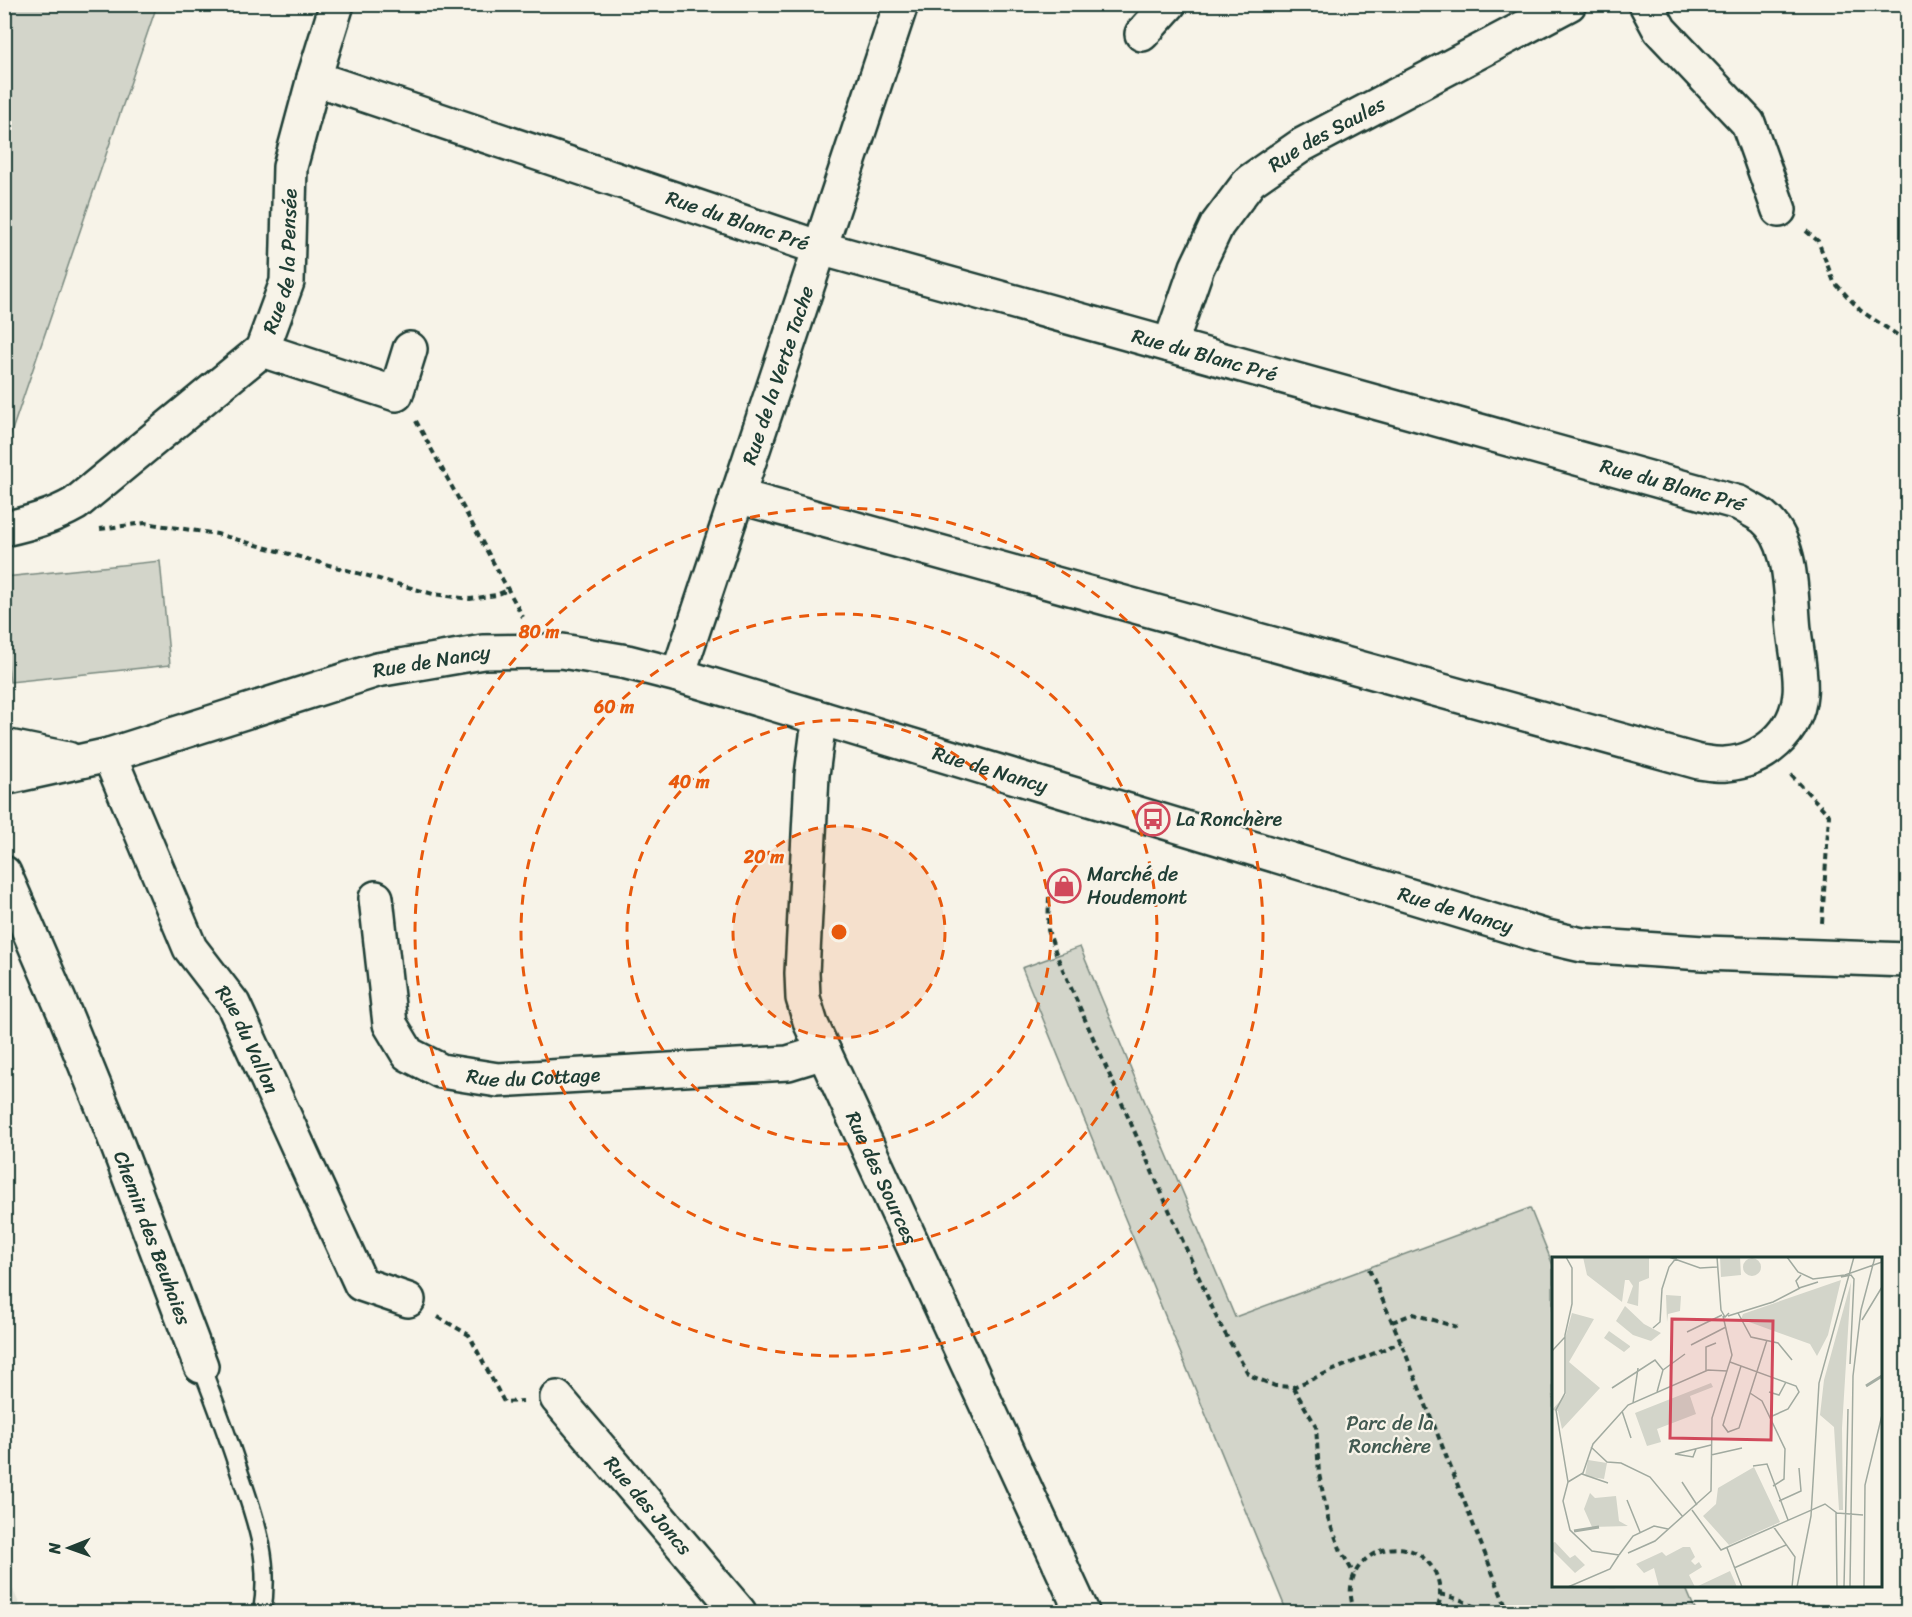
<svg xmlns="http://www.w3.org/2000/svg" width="1912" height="1617" font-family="Sriracha,sans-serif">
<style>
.built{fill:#e5e4d9}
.green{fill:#d3d5ca;stroke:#79897f;stroke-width:1.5}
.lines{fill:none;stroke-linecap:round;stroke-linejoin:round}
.service-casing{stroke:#1f3d34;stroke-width:21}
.minor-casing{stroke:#1f3d34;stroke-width:38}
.tertiary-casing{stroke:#1f3d34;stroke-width:38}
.path{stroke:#1f3d34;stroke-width:4;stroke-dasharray:6 4.5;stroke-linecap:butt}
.service{stroke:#f7f3e8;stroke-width:16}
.minor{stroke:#f7f3e8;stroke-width:33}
.tertiary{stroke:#f7f3e8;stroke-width:33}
.ring{fill:none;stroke:#e8590c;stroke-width:3;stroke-dasharray:10 8}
.labels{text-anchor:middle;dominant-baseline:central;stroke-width:4.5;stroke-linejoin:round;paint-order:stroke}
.street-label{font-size:20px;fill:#1f3d34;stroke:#f7f3e8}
.poi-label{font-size:20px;fill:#1f3d34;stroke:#f7f3e8;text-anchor:start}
.park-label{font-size:20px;fill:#435b52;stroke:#f7f3e8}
.inset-river{fill:none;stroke:#a4ada3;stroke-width:3}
.inset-road{fill:none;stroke:#a1aaa0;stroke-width:1.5}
.view{fill:#d1495b;fill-opacity:0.15;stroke:#d1495b;stroke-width:3}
.inset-edge{fill:none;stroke:#1f3d34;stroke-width:3}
.centre{fill:#e8590c;stroke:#f7f3e8;stroke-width:3}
.ring-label{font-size:18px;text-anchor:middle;font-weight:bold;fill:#e8590c;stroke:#f7f3e8;stroke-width:4.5;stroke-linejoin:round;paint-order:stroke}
</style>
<rect width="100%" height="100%" fill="#f7f3e8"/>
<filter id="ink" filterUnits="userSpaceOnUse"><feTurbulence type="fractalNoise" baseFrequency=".0167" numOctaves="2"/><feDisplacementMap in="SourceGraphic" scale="12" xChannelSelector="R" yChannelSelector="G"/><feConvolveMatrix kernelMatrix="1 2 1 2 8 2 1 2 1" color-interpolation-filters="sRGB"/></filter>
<g filter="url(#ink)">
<path class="built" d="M4 1572H5L23 1612H5Z"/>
<g class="green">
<path d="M5 4 157 5 5 451 4 5Z"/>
<path d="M160 561 170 665 10 682 4 633 5 577Z"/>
<path d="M1080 947 1235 1317 1530 1208 1553 1265 1554 1586H1685L1696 1612H1287L1022 968Z"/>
</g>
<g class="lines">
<g class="service-casing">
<path id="service" d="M201 1366C215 1402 228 1437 240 1474 256 1521 271 1561 262 1612"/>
</g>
<g class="minor-casing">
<g id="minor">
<path d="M1646 4 1660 30 1748 123 1779 210"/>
<path d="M1142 34 1169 4"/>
<path id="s1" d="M314 78 820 248 1739 503C1747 508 1756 512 1763 517 1794 542 1790 594 1794 630 1796 649 1802 675 1800 694 1797 732 1764 761 1726 764 1717 765 1708 763 1699 762L737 496"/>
<path id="s2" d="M1170 345 1197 267 1217 225 1250 181 1302 145 1569 4"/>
<path d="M262 350 396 394 410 349"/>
<path id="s3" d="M4 529C30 523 52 517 75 504L262 350 287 282 290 167 314 78 337 4"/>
<path id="s4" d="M678 675 901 4"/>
<path id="s5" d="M823 719 817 736 812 775 802 973 803 998 811 1024 1082 1612"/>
<path id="s6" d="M109 755 190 948 233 1004 361 1284 408 1300"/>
<path id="s7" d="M4 873 67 1019 108 1120 201 1366"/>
<path id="s8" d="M376 898 390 1024 408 1054 441 1071 498 1080 788 1063 824 1052"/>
<path id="s9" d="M557 1398 739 1612"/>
</g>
</g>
<g class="tertiary-casing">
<g id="tertiary">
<path d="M4 746 68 759"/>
<path id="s10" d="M4 778 109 755 377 670 483 652 562 651 627 662 678 675 1543 936 1582 945 1703 953 1908 960"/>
</g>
</g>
<g class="path">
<path d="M1806 231 1818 241 1834 282 1861 311 1908 342"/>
<path d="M416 421 523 617"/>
<path d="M100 529 145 523 217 534 433 594 470 599 496 595 508 590"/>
<path d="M1791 775 1829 815 1822 923"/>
<path d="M1049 897 1048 930 1057 956 1219 1323 1249 1375 1275 1386 1293 1387 1401 1342"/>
<path d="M1369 1269 1401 1342 1508 1612"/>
<path d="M438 1317 469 1335 504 1402 523 1401"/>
<path d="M1392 1322 1413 1314 1457 1327"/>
<path d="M1293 1387 1316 1426 1319 1474 1328 1518 1341 1551 1354 1574"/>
<path d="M1440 1594 1461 1600 1485 1612"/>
<path d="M1355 1612C1332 1556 1408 1523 1435 1572 1441 1585 1442 1600 1436 1612"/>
<path d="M1504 1612 1525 1608 1544 1612"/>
</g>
<use href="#service" class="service"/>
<use href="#minor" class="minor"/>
<use href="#tertiary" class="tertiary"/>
</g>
</g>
<circle cx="839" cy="932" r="106" fill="#e8590c" fill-opacity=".12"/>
<g class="ring">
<circle cx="839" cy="932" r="106"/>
<circle cx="839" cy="932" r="212"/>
<circle cx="839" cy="932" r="318"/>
<circle cx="839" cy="932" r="424"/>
</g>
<defs>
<g id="bus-ring" transform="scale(1.725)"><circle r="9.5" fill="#f7f3e8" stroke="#d1495b" stroke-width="1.5"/><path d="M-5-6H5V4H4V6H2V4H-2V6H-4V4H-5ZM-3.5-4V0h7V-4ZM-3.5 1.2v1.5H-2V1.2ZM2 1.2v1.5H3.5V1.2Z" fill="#d1495b"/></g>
<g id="shop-ring" transform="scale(1.725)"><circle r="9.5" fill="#f7f3e8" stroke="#d1495b" stroke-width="1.5"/><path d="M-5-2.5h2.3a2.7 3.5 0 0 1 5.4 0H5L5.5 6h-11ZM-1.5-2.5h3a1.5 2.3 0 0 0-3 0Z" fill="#d1495b"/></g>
</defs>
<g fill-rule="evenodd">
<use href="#bus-ring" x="1153" y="819"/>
<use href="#shop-ring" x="1064" y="886"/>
</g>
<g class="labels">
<g class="street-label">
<text stroke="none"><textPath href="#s2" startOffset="274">Rue des Saules</textPath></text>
<text stroke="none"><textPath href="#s1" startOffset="447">Rue du Blanc Pré</textPath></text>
<text stroke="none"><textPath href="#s3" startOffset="410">Rue de la Pensée</textPath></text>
<text stroke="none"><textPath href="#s1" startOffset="933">Rue du Blanc Pré</textPath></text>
<text stroke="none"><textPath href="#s4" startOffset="316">Rue de la Verte Tache</textPath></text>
<text stroke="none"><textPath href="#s1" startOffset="1419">Rue du Blanc Pré</textPath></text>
<text stroke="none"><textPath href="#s10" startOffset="444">Rue de Nancy</textPath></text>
<text stroke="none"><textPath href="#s10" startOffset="1020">Rue de Nancy</textPath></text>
<text stroke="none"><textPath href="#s10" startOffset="1506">Rue de Nancy</textPath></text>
<text stroke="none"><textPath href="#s6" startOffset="318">Rue du Vallon</textPath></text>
<text stroke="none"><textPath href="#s8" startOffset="292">Rue du Cottage</textPath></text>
<text stroke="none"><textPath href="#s5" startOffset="477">Rue des Sources</textPath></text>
<text stroke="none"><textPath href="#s7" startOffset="394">Chemin des Beuhaies</textPath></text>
<text stroke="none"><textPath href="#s9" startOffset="141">Rue des Joncs</textPath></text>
</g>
<g class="poi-label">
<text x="1176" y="819">La Ronchère</text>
<text x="1087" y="874">Marché de<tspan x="1087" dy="23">Houdemont</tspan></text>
</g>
<g class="park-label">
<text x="1390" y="1423">Parc de la<tspan x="1390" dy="23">Ronchère</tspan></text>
</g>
</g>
<g transform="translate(1552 1257)">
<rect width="330" height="330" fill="#f7f3e8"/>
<path d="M31 0H97V21L87 25 86 49 75 46 81 29 77 23H73L70 45 35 18ZM168 0H188L189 18 169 20ZM191 10a9 9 0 1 1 18 0a9 9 0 1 1-18 0ZM289 23 276 78 265 99 258 87 189 62 191 57ZM299 25 290 171 291 253H287L282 170 268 158 272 123ZM114 38 129 39 128 54 116 57 115 65ZM73 49 92 67 109 76 99 84 81 78 64 64ZM20 56 42 62 17 105 48 131 10 172 6 154 0 153 14 137V78ZM57 74 78 89V90L72 95 52 81ZM159 126 161 130 138 139 144 157 105 172 109 185 95 189 83 156ZM36 203 55 206 52 222 33 219ZM202 210 228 265 177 288 151 259 164 247 166 231ZM38 236 43 241 64 239 67 264 76 269 40 270 32 252ZM3 285 18 301 23 298 33 308 23 316 1 294 0 286ZM131 290H138L143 300 139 304 143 308 147 305 150 310 137 318 143 330H107L102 311 92 316 84 307 110 295 114 299ZM178 314 185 330H144Z" fill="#d3d5ca"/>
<path class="inset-river" d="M314 129 330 119M22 274 47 270"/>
<path class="inset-road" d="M14 0 20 11V47L13 78V136L4 153 16 225 11 244 18 273 40 294 67 298M117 0 148 11 165 10M165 0 169 53 173 60 177 56M235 0 246 15 261 22 293 18 330 5M249 18 244 24 247 31 266 25M289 20 299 18 302 22 298 107M186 56 199 80 226 86 240 103M176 59 221 45 248 31M310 63 330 30M101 71 108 65 110 32 117 10 125 0M135 75 170 58M139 88 174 70M0 94 13 80M178 105 244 129 247 135 236 152 218 160M189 109 171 168 176 175 187 171 215 83M111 113 133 97M154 114V90L164 86M60 131 103 103 111 113 105 135M217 135 227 138 234 125M198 136 210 144 233 192 232 222 221 229M81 146 86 111M70 154 79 181M39 190 55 205 69 206 98 220 131 260M144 192 141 200 123 197 159 188M159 198 190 191M201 209 215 207 236 263M30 217 56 226M16 225 31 216 41 187 76 148 156 113 175 114M130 225 145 248M75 243 88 275M227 244 249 234 247 211M140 253 169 293 273 247 285 256 311 258M284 255 285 330M221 269 243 300 240 330M175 291 190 330M76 296 103 284 159 234 160 161 180 98 171 59M67 298 81 279 102 269 116 272M182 311 234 288M16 330 58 312 67 298M245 330 259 259 267 126 302 0M292 330 296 152M298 330 301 119 309 53 323 0M312 330 313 228 330 158"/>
<path class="view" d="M120 62 221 64 219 183 118 181Z"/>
<rect width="330" height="330" class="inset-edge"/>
</g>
<circle cx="839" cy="932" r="9" class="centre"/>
<g class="ring-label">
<text x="539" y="638">80 m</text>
<text x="614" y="713">60 m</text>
<text x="689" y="788">40 m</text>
<text x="764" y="863">20 m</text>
</g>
<rect width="1912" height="1617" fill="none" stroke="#f7f3e8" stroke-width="24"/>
<rect x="12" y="12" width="1888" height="1593" fill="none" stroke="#1f3d34" stroke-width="2" filter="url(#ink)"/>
<g transform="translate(69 1548) rotate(269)" stroke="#f7f3e8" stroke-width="4.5" paint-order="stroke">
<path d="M0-4.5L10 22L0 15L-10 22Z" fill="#1f3d34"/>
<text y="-9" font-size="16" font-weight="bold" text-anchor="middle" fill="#1f3d34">N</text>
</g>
</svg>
